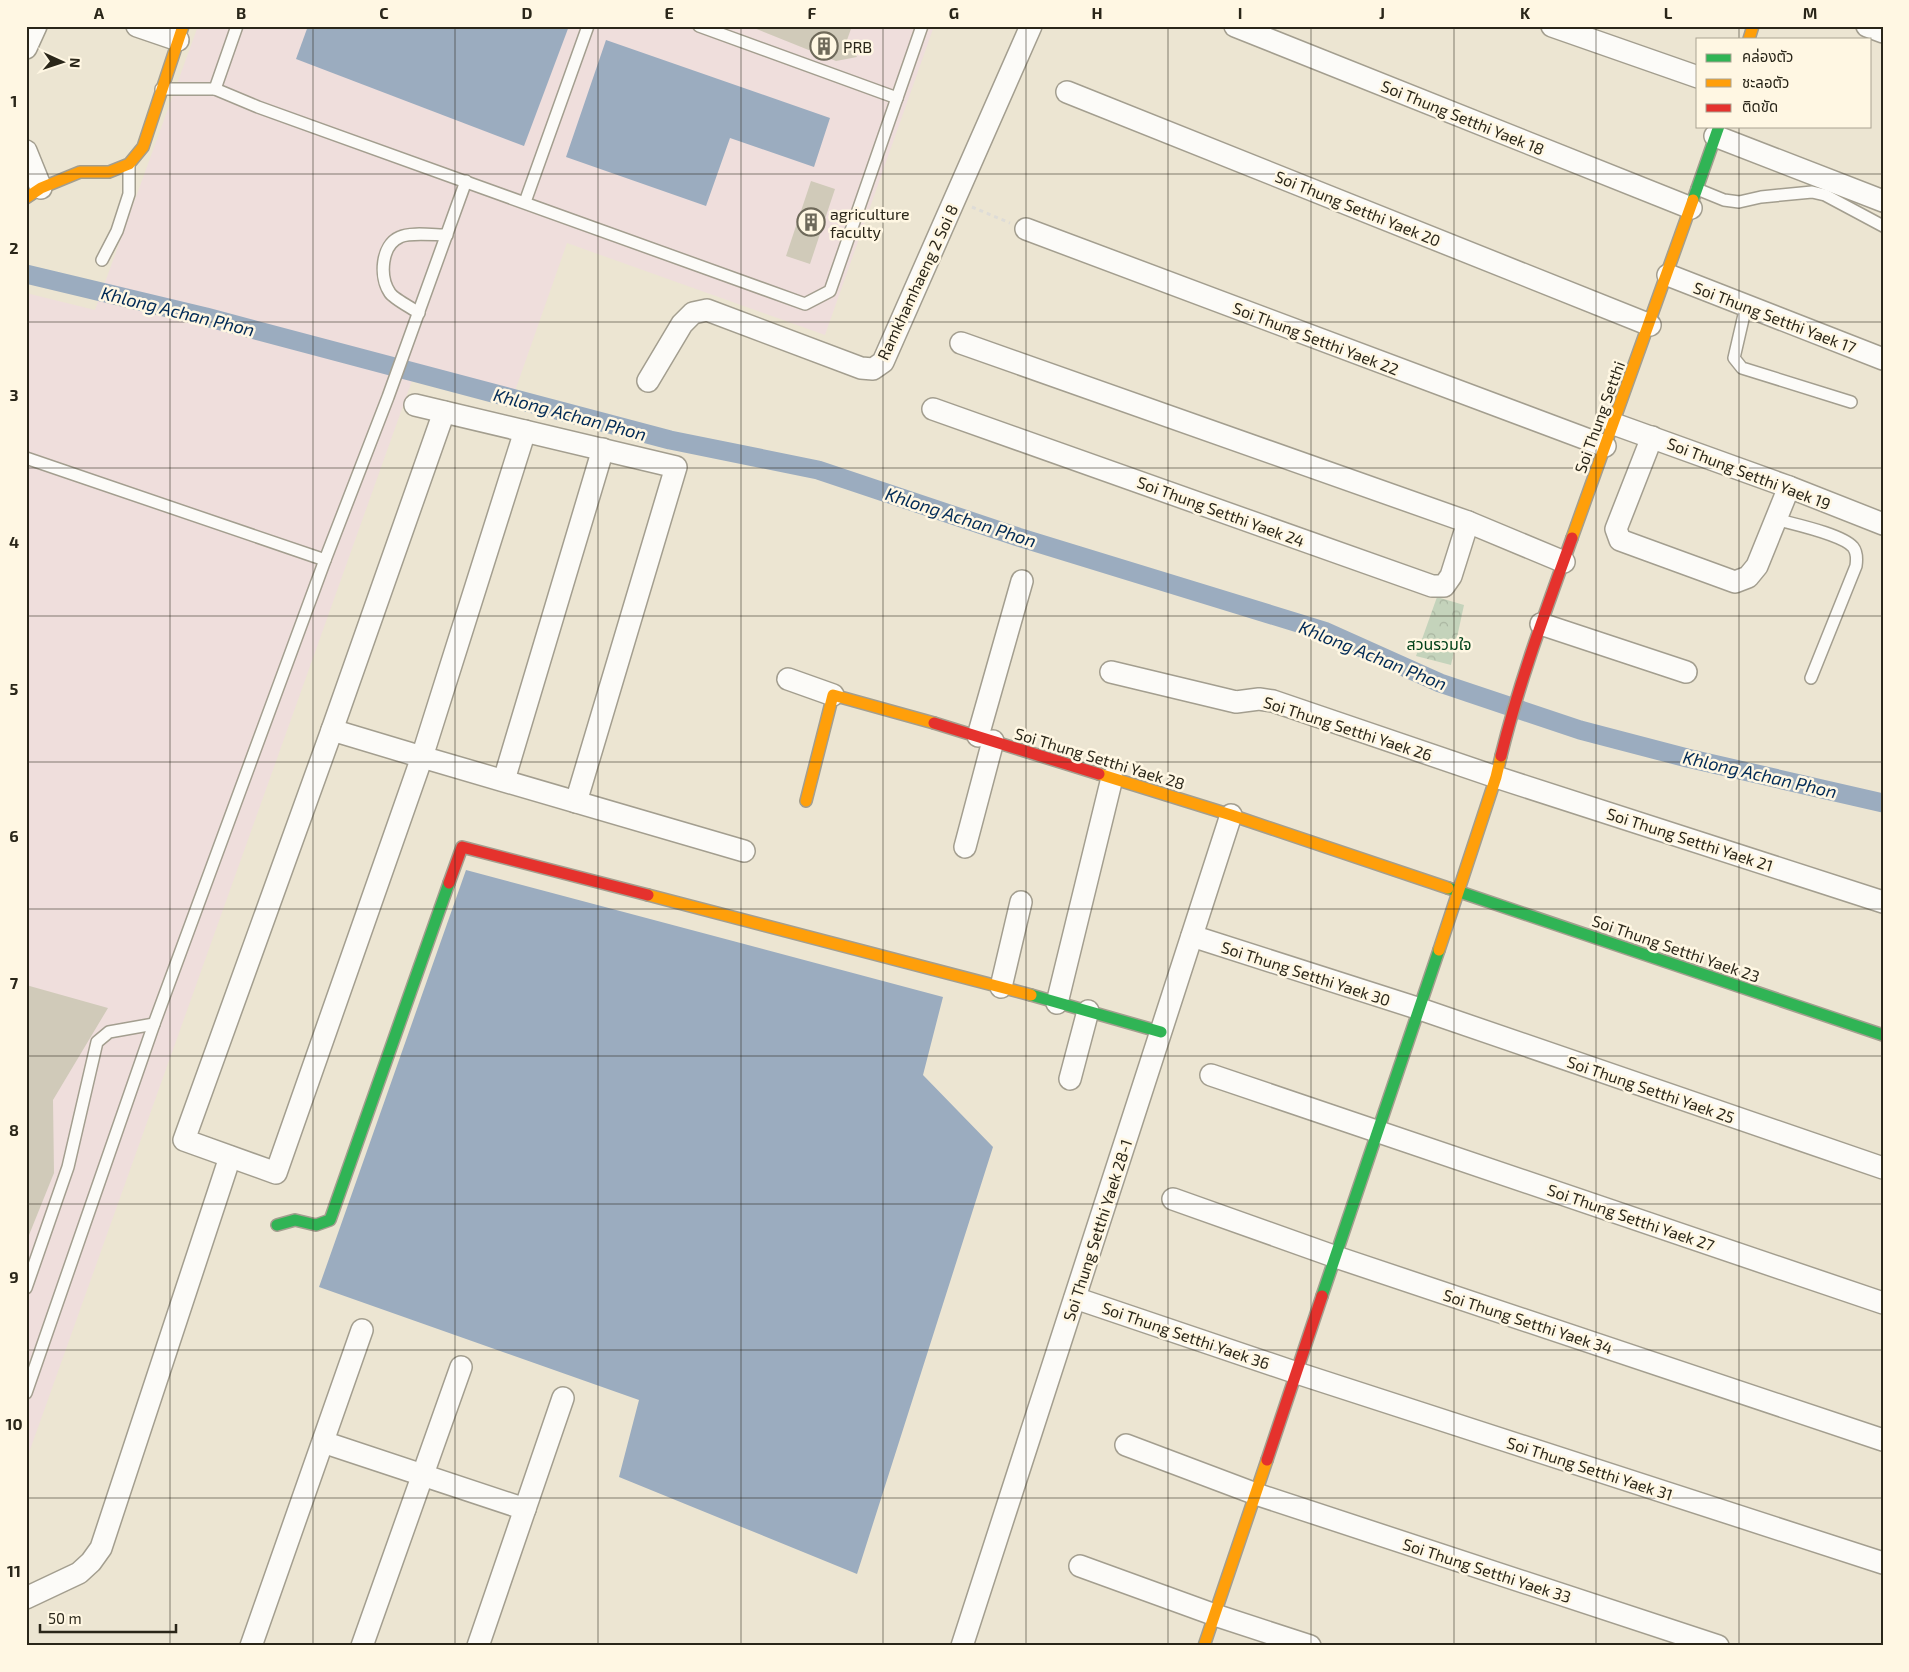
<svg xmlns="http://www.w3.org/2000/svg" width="1909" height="1672" font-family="'Exo 2','Noto Sans Thai',sans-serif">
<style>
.education{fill:#efdedc}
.park{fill:url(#park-crowns)}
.water{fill:#9bacbf}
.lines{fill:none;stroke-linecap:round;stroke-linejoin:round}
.canal{stroke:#9bacbf;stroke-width:19}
.building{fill:#d0cab9}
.lane-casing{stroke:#a39e8f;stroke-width:14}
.street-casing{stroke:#a39e8f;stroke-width:24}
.fast-casing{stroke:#a39e8f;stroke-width:14}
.slow-casing{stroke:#a39e8f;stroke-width:14}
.jam-casing{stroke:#a39e8f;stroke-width:14}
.path{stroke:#dedcd7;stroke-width:3;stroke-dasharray:4 4;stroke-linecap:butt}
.lane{stroke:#fcfbf8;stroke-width:11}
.street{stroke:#fcfbf8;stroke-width:21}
.fast{stroke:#30b455;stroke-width:11}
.slow{stroke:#ff9f0a;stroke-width:11}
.jam{stroke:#e5322d;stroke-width:11}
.grid{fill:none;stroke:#2a2619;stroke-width:1;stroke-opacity:0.55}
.labels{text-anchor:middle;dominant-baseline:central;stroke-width:5;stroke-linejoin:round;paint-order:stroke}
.poi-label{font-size:16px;fill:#2a2619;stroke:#fff7e3;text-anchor:start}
.street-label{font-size:16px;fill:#2a2619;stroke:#fff7e3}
.park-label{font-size:16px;fill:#004119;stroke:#fff7e3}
.water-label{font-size:18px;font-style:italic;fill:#002a56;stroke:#fff7e3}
.neatline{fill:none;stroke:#2a2619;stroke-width:2}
.grid-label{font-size:16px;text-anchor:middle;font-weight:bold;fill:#2a2619}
</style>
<defs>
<pattern id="park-crowns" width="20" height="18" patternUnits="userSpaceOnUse" patternTransform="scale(1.25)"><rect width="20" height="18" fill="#c4d3bb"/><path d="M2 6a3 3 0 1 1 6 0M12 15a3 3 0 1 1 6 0" fill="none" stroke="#a9b5a0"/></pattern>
</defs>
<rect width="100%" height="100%" fill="#ece5d2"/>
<path class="education" d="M198 26H934L825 335 567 243 515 391 418 364 26 1461V293L95 310Z"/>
<path class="park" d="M1437 597 1464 605 1451 665 1416 656Z"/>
<g class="water">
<path d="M308 26H569L524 146 296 59Z"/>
<path d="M606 40 830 118 814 167 730 138 706 206 566 157Z"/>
<path d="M466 870 943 997 923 1075 993 1147 857 1574 619 1477 639 1400 319 1287Z"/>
</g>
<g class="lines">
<path class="canal" d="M26 274 206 317 670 440 818 470 1018 537 1324 631 1440 683 1580 730 1687 758 1883 803"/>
</g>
<g class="building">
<path d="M749 26H852L847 40 857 57 836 61Z"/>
<path d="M811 181 835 189 810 264 786 256Z"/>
<path d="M26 985 108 1008 53 1100 54 1173 27 1240Z"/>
</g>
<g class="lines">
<g class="lane-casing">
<g id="lane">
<path d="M699 26 897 98"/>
<path d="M161 89H215L258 107 805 304 830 291 922 26"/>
<path d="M215 89 237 26"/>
<path d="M1697 189 1724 200 1739 202 1761 197 1812 192 1825 195 1883 226"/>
<path d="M525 202 588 26"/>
<path d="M102 260 117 231 129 194V165"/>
<path d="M1746 306 1734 358 1742 368 1851 402"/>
<path d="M419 313C412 308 394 299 390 293 379 277 381 245 400 237 409 232 435 235 447 235"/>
<path d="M26 458 325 560"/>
<path d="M1775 519C1793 524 1842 534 1853 547 1857 552 1857 559 1856 566L1811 678"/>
<path d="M26 1288 68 1167 97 1042 109 1032 154 1024"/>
<path d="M26 1393 154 1024 325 560 388 397 466 181"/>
</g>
</g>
<g class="street-casing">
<g id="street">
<path d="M137 26 178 40"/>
<path d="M1235 26 1691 208"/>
<path d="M1552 26 1698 77"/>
<path d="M1867 26 1883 32"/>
<path d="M26 48 36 26"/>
<path d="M1067 92 1650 325"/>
<path d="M1715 136 1883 201"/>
<path d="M26 151 41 188"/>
<path d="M1026 229 1605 446"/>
<path d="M1668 275 1883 359"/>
<path d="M961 343 1468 522 1564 562"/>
<path d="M648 381 682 324 693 313 707 310 861 368 873 369 883 362 1031 26"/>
<path d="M415 405 676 467 576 802"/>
<path d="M933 409 1432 586H1444L1451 576 1468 522"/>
<path d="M1614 424 1789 487 1883 524"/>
<path d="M525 431 422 757 744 851"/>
<path d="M1652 437 1616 529 1620 540 1735 582 1748 577 1757 566 1789 487"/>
<path d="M1541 624 1686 672"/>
<path d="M1111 672 1236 702 1259 699 1273 701 1496 777 1883 902"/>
<path d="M788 679 833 695"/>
<path d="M332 730 422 757 276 1173 184 1140Z"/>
<path d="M332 730 444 412"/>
<path d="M978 736 1022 581"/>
<path d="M504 780 603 449"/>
<path d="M965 847 993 741"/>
<path d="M1192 936 1420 1009 1883 1168"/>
<path d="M1001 987 1021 902"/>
<path d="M1057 1003 1112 778"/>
<path d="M1211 1075 1883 1303"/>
<path d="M1070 1079 1088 1011"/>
<path d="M1173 1199 1336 1257 1883 1440"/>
<path d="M1075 1298 1297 1373 1883 1563"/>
<path d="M323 1442 525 1509"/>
<path d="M1126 1445 1256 1494 1718 1646"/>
<path d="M1080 1566 1215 1615 1310 1646"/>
<path d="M26 1598 79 1573 91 1562 101 1548 230 1157"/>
<path d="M251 1646 362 1330"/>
<path d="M362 1646 461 1367"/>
<path d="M478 1646 563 1398"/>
<path d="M962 1646 1231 815"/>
</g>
</g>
<g class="fast-casing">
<g id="fast">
<path d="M1693 200 1719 126"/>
<path d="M1448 888 1883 1035"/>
<path d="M1031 995 1161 1032"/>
<path d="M277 1225 295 1220 316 1225 330 1220 449 883"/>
<path d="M1322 1296 1439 950"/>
</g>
</g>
<g class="slow-casing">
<g id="slow">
<path d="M1749 39 1753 26"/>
<path d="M26 198 41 188 80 172H109L129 164 143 147 183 26"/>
<path d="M1572 538 1693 200"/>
<path d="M1099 774 1231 815 1448 888"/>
<path d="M806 801 833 695 934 723"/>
<path d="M648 895 1031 995"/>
<path d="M1439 950 1496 777 1501 756"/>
<path d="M1204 1646 1267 1460"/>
</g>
</g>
<g class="jam-casing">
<g id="jam">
<path d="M934 723 1099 774"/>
<path d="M1501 756C1519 682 1546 610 1572 538"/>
<path d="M449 883 462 847 648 895"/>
<path d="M1267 1460 1322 1296"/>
</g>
</g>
<path class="path" d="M972 207 1010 223"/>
<use href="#lane" class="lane"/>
<use href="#street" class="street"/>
<use href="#fast" class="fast"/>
<use href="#slow" class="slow"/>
<use href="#jam" class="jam"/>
</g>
<path class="grid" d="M170 26V1646M313 26V1646M455 26V1646M598 26V1646M741 26V1646M883 26V1646M1026 26V1646M1168 26V1646M1311 26V1646M1454 26V1646M1596 26V1646M1739 26V39M1739 126V1646M26 174H1883M26 322H1883M26 468H1883M26 616H1883M26 762H1883M26 909H1883M26 1056H1883M26 1204H1883M26 1350H1883M26 1498H1883"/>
<defs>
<g id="building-ring" transform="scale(1.4375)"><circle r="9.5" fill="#fff7e3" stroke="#6e695a" stroke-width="1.5"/><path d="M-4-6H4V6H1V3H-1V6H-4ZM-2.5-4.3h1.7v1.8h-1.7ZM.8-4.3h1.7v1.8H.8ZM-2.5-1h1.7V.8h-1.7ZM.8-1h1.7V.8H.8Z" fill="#6e695a"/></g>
</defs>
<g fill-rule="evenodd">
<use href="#building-ring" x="824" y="46"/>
<use href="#building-ring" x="811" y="222"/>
</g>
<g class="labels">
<g class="poi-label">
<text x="843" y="46">PRB</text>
<text x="830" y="213">agriculture<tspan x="830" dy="18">faculty</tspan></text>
</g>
<g class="street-label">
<text transform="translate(1463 117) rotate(22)">Soi Thung Setthi Yaek 18</text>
<text transform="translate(1358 208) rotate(22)">Soi Thung Setthi Yaek 20</text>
<text transform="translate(917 282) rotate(-65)">Ramkhamhaeng 2 Soi 8</text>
<text transform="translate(1775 317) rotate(21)">Soi Thung Setthi Yaek 17</text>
<text transform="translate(1316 338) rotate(21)">Soi Thung Setthi Yaek 22</text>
<text transform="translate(1599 417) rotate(-70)">Soi Thung Setthi</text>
<text transform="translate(1749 473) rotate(21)">Soi Thung Setthi Yaek 19</text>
<text transform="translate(1221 511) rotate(20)">Soi Thung Setthi Yaek 24</text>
<text transform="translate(1348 728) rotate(18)">Soi Thung Setthi Yaek 26</text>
<text transform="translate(1100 758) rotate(17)">Soi Thung Setthi Yaek 28</text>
<text transform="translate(1690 839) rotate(18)">Soi Thung Setthi Yaek 21</text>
<text transform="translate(1676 948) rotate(19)">Soi Thung Setthi Yaek 23</text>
<text transform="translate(1306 973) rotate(18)">Soi Thung Setthi Yaek 30</text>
<text transform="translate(1651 1089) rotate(19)">Soi Thung Setthi Yaek 25</text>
<text transform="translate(1631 1217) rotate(19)">Soi Thung Setthi Yaek 27</text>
<text transform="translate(1097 1230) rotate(-72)">Soi Thung Setthi Yaek 28-1</text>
<text transform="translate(1528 1321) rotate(18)">Soi Thung Setthi Yaek 34</text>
<text transform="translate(1186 1335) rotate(19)">Soi Thung Setthi Yaek 36</text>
<text transform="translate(1590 1468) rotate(18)">Soi Thung Setthi Yaek 31</text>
<text transform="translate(1487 1570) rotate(18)">Soi Thung Setthi Yaek 33</text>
</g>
<g class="park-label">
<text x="1439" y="643">สวนรวมใจ</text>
</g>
<g class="water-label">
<text transform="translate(178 311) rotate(14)">Khlong Achan Phon</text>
<text transform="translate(570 414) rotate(15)">Khlong Achan Phon</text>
<text transform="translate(961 517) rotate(18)">Khlong Achan Phon</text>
<text transform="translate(1373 655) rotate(22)">Khlong Achan Phon</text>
<text transform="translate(1760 774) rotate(13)">Khlong Achan Phon</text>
</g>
</g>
<rect width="1909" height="1672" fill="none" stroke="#fff7e3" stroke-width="55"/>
<rect x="1696" y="38" width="175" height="90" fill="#fff7e3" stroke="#aaa392"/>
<rect x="1706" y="54" width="25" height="8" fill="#30b455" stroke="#aaa392"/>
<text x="1742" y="62" font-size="15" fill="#2a2619">คล่องตัว</text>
<rect x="1706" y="79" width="25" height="8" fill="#ff9f0a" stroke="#aaa392"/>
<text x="1742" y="88" font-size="15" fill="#2a2619">ชะลอตัว</text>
<rect x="1706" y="104" width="25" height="8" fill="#e5322d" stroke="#aaa392"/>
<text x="1742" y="112" font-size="15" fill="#2a2619">ติดขัด</text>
<g transform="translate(62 62) rotate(93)" stroke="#fff7e3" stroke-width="4" paint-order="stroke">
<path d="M0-4L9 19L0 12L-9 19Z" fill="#2a2619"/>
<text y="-8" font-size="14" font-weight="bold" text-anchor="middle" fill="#2a2619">N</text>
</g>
<path d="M40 1624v8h136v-8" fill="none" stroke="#2a2619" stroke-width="2.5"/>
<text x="48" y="1624" font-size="15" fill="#2a2619" stroke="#fff7e3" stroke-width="4" paint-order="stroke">50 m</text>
<rect x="28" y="28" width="1854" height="1616" class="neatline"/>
<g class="grid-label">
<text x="99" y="19">A</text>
<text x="241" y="19">B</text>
<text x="384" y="19">C</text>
<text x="527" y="19">D</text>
<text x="669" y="19">E</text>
<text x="812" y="19">F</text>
<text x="954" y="19">G</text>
<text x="1097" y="19">H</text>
<text x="1240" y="19">I</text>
<text x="1382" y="19">J</text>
<text x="1525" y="19">K</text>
<text x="1668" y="19">L</text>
<text x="1810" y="19">M</text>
<text x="14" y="107">1</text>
<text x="14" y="254">2</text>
<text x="14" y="401">3</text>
<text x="14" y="548">4</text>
<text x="14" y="695">5</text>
<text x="14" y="842">6</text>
<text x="14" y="989">7</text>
<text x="14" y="1136">8</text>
<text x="14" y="1283">9</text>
<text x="14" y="1430">10</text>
<text x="14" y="1577">11</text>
</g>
</svg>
